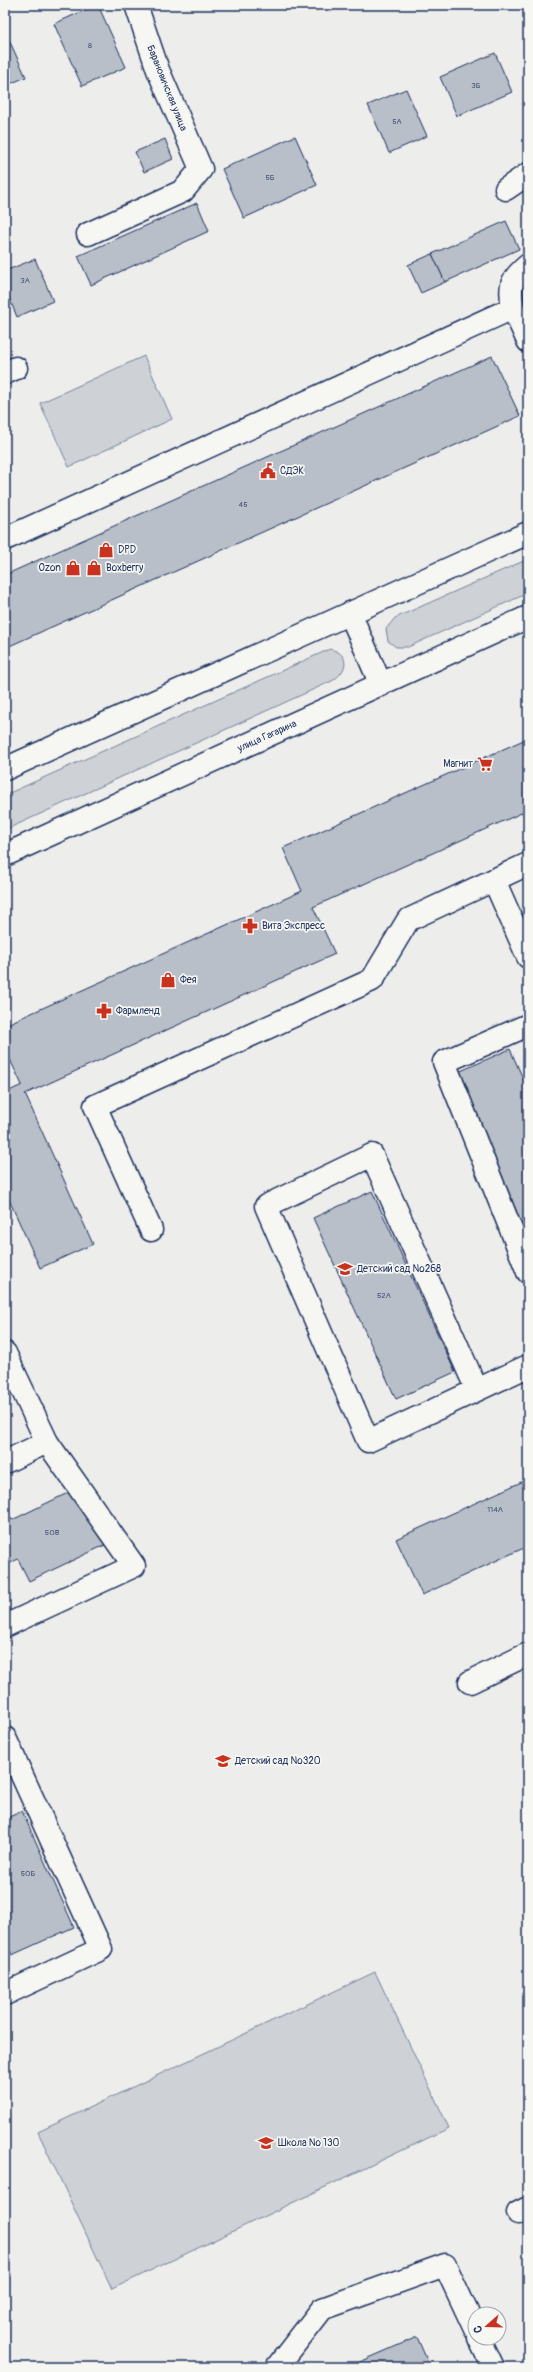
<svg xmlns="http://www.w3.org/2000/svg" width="533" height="2372" font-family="Pangolin,sans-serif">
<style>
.green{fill:#ced2d7;stroke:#74809a}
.building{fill:#b9bfc8;stroke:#1b2f5e}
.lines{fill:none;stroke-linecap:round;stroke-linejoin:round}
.minor-casing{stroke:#1b2f5e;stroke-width:25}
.major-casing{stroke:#1b2f5e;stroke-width:25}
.minor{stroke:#f6f6f2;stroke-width:22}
.major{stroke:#f6f6f2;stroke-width:22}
.labels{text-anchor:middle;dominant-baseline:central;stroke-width:3.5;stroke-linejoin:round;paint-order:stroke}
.number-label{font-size:8px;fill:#425378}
.street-label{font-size:10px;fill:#1b2f5e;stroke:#f6f6f2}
.poi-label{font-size:10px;fill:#1b2f5e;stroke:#f6f6f2;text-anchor:start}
</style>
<rect width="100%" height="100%" fill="#edeeec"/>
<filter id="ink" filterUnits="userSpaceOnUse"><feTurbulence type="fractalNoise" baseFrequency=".025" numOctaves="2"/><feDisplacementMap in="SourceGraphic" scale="8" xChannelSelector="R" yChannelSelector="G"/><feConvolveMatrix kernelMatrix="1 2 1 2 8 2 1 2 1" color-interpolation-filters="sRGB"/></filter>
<g filter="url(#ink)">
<g class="green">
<path d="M144 356 172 419 69 467 40 403Z"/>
<path d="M528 559V593L408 647H396L388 641 386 629 395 618Z"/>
<path d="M330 649C351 654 348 671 332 681L5 830V795Z"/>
<path d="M375 1972 449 2128 112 2289 38 2132Z"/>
</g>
<g class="building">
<path d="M96 5H98L126 67 82 86 54 24Z"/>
<path d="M9 40 26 77 5 86V42Z"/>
<path d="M495 53 512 92 457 116 440 77Z"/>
<path d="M406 89 427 136 389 153 368 105Z"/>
<path d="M295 136 317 185 244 218 222 169Z"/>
<path d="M165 139 173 159 144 172 135 152Z"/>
<path d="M197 203 209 231 91 285 78 256Z"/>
<path d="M506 221 519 249 445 282 432 254Z"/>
<path d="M432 254 445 282 421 293 408 265Z"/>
<path d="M35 259 53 301 17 317 5 288V271Z"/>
<path d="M492 356 520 416 5 648V575Z"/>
<path d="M528 738V810L313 907 335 954 25 1094 93 1244 40 1268 5 1191V1093L22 1085 5 1049V1025L302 891 283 848Z"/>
<path d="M510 1049 528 1090V1240L454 1074Z"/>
<path d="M372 1191 455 1372 396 1399 313 1218Z"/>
<path d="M528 1479V1546L422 1595 396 1539Z"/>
<path d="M78 1488 105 1545 29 1581 18 1559 5 1566V1506L12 1520Z"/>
<path d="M22 1811 74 1927 12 1955 5 1939V1819Z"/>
<path d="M417 2337 430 2367H353V2365Z"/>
</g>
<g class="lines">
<g class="minor-casing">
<g id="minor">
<path d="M506 189 528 174"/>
<path d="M88 234 183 191 201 169 158 70 136 5"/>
<path d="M513 308C509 286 510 280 528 265"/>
<path d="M5 373 16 368"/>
<path d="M5 539 513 308 528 341"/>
<path d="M494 880 528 957"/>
<path d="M528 1025 444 1062 528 1272"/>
<path d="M151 1230 95 1106 372 980 408 920 528 864"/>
<path d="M5 1353 47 1442 134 1566 5 1626"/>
<path d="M477 1390 372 1155 266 1206 368 1441 528 1366"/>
<path d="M5 1462 47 1442"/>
<path d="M470 1682 528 1654"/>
<path d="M5 1738 101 1949 5 1994"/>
<path d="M518 2213 528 2208"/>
<path d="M479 2338 493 2367"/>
<path d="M277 2367 322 2309 445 2265 475 2329"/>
</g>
</g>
<g class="major-casing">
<g id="major">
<path d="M350 613 381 685"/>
<path d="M5 769 528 533"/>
<path d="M5 855 528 617"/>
</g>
</g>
<use href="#minor" class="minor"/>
<use href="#major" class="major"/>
</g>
</g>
<defs>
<g id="civic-bare" transform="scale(1.2)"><path d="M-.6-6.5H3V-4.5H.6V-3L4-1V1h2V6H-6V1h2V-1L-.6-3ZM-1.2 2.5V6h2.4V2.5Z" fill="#c8321e" stroke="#f6f6f2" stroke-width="2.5" paint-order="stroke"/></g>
<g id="shop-bare" transform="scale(1.2)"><path d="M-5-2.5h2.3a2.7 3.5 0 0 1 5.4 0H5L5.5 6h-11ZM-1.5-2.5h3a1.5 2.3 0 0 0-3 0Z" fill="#c8321e" stroke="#f6f6f2" stroke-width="2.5" paint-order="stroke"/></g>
<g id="supermarket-bare" transform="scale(1.2)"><path d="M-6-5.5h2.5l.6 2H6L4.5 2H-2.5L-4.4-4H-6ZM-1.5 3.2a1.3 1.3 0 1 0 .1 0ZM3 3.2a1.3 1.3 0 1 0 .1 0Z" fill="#c8321e" stroke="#f6f6f2" stroke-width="2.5" paint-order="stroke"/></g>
<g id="pharmacy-bare" transform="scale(1.2)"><path d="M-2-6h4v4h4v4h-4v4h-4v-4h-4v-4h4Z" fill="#c8321e" stroke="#f6f6f2" stroke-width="2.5" paint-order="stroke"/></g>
<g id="school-bare" transform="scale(1.2)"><path d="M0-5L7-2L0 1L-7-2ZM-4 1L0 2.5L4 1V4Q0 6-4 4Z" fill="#c8321e" stroke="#f6f6f2" stroke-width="2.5" paint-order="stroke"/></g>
</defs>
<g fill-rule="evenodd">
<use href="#civic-bare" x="268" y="471"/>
<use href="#shop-bare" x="106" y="550"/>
<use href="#shop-bare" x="73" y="568"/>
<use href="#shop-bare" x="94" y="568"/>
<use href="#supermarket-bare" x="485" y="764"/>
<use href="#pharmacy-bare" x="250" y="926"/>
<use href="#shop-bare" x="168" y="980"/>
<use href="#pharmacy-bare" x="104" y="1011"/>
<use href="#school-bare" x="345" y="1269"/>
<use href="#school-bare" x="223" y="1761"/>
<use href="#school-bare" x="266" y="2143"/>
</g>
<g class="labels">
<g class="number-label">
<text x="90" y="45">8</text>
<text x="476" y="85">3Б</text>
<text x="397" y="121">5А</text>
<text x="270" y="177">5Б</text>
<text x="25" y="280">3А</text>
<text x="243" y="504">45</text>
<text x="384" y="1295">52А</text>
<text x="495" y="1509">114А</text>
<text x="52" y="1532">50В</text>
<text x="28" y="1873">50Б</text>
</g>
<g class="street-label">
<text transform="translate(167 88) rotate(68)">Барановичская улица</text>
<text transform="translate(267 736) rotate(-24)">улица Гагарина</text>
</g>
<g class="poi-label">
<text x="280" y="471">СДЭК</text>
<text x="118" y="550">DPD</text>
<text x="61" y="568" text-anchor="end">Ozon</text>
<text x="106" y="568">Boxberry</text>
<text x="473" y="764" text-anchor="end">Магнит</text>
<text x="262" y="926">Вита Экспресс</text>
<text x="180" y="980">Фея</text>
<text x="116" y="1011">Фармленд</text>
<text x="357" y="1269">Детский сад №268</text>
<text x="235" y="1761">Детский сад №320</text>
<text x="278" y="2143">Школа № 130</text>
</g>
</g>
<rect width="533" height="2372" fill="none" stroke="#f6f6f2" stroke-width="20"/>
<rect x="10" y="10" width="513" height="2352" fill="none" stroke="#1b2f5e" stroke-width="1.5" filter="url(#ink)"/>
<g transform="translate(487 2326) rotate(250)"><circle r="19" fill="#f6f6f2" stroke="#9ea6b7"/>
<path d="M0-3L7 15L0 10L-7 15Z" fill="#c8321e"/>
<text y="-6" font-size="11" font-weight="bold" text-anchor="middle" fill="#1b2f5e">С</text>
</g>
</svg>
